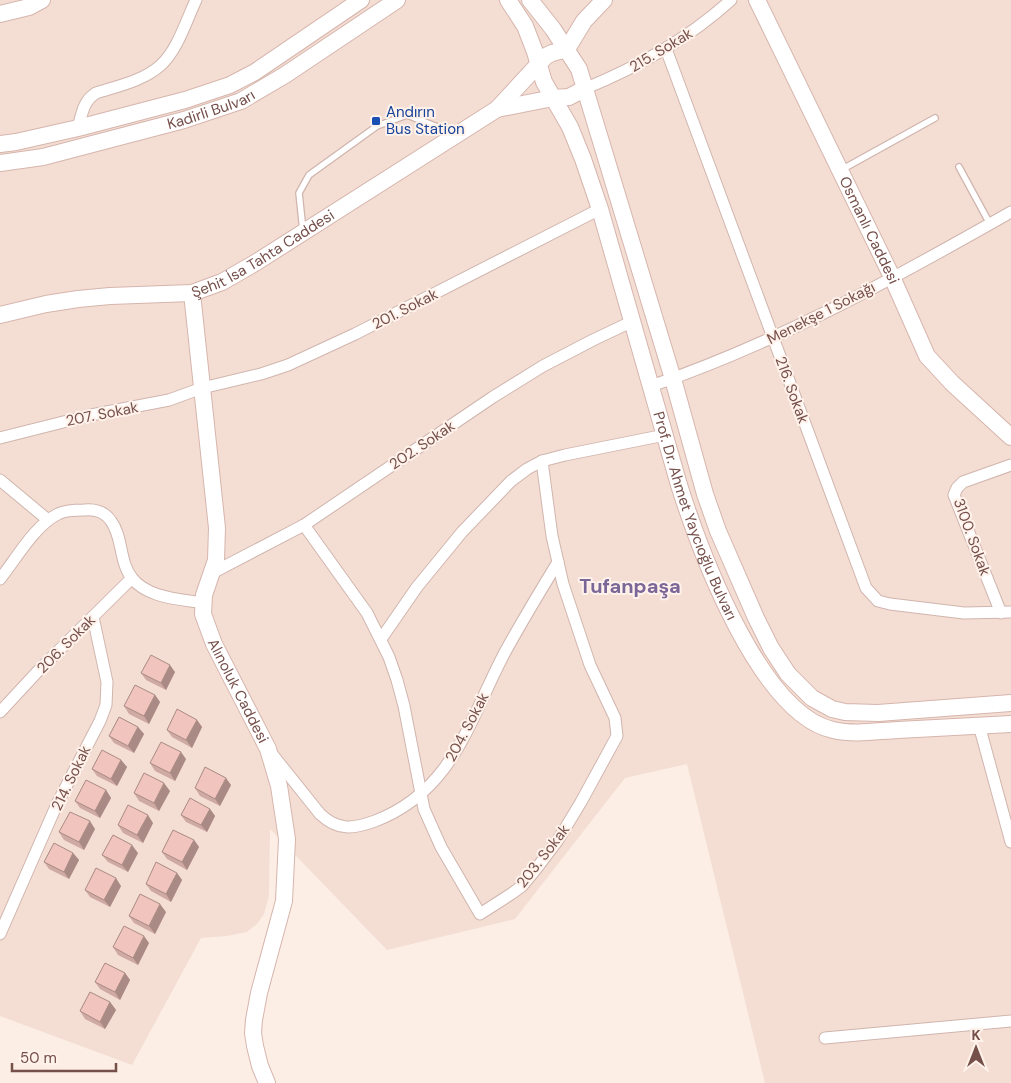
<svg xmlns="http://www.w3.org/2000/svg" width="1011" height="1083" font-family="'DM Sans',sans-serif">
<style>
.residential{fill:#f4ded3}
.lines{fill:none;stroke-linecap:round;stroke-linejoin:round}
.lane-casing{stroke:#d0b5ae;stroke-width:8}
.street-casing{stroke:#d0b5ae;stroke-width:13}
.secondary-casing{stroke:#d6b5ad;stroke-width:18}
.lane{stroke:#fff;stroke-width:5.5}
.street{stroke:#fff;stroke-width:11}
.secondary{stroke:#fff;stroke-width:16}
.wall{fill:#cfa9a3}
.shaded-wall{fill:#a98a84}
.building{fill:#f1c5bd;stroke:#a98a84}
.transit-dot{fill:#1a4fb4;stroke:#fff2eb;stroke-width:2}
.labels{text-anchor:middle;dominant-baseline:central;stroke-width:4;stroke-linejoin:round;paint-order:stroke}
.street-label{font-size:15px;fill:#754f4a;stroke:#fff2eb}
.transit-label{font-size:15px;fill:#164399;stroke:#fff2eb;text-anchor:start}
.district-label{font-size:20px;font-weight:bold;fill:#7b6698;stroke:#fff2eb}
</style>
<rect width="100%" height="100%" fill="#fceee5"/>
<path class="residential" d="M0 0H1011V1083H765L687 764 625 778 515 919 387 950 270 829 269 896 264 914 257 924 247 932 227 936 201 938 132 1065 0 1016Z"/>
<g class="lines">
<g class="lane-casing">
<g id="lane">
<path d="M959 167 990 224"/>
<path d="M841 170 935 118"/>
<path d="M303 231 299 193 309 175 377 126 407 115 453 133"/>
</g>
</g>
<g class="street-casing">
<g id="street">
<path d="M666 49 866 588 878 601 890 604 964 613 1011 612"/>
<path d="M584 89C638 67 687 40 731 0"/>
<path d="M78 128C82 114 83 101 96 93 118 86 143 81 161 65 178 49 186 21 196 0"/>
<path d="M651 386C777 343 895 278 1011 212"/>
<path d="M0 438 91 415 169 400 202 388 261 374 288 365 355 334 600 209"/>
<path d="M0 480 48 520"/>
<path d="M304 525 367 613 389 657 397 680 404 706 424 809 441 847 480 914 511 894 522 886 536 869 558 840 581 802 617 736 615 718 590 665 563 584 552 536 542 461"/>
<path d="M212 573 304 525 493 397 543 366 593 340 633 321"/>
<path d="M0 579C16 559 35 525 58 514 65 510 76 510 84 510 95 509 105 512 111 521 123 537 119 562 132 578 147 598 180 599 203 603"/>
<path d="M1001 613 954 495 957 488 963 482 1011 465"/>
<path d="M381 639 417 587 462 532 511 481 527 469 542 461 565 455 665 435"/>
<path d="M0 712 38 671 132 578"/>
<path d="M979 725 1011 842"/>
<path d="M272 754 320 814C338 831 353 829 375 821 453 791 469 721 504 654 521 623 539 593 558 562"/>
<path d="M0 934 57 804 100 721 106 705 107 682 93 617"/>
<path d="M825 1038 1011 1021"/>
</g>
</g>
<g class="secondary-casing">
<g id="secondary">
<path id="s1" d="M508 0 525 26 535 52 544 82 570 127 583 159 600 209 679 485C700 551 760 714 833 730 854 735 877 731 898 730 935 728 973 726 1011 724"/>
<path d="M530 0 553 29 579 69 673 379 705 494 718 531 756 618 771 648 788 674 812 698 832 709 845 712 878 713 1011 703"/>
<path id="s2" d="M757 0 892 277 927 356 952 383 1011 437"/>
<path d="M0 14 29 7 42 0"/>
<path d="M497 109 553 98 569 97 584 89"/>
<path d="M0 144 16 142 78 128 185 100 230 85 255 72 361 0"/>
<path id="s3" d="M0 163 43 157 184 120 241 101 285 75 397 0"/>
<path id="s4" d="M192 293 217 528 216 560 204 595 203 614 214 644 268 749 279 786 287 839 284 901 259 993 254 1020 253 1033 255 1046 260 1066 267 1083"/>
<path id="s5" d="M0 315 46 304 78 299 110 296 192 293 222 282 255 263 497 109 546 56 552 53 567 49 584 21 604 0"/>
</g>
</g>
<use href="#lane" class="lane"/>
<use href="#street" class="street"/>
<use href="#secondary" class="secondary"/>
</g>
<g class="wall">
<path d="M175 672 166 690 146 680 141 673Z"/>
<path d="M155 695 160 702 149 724 129 714 124 706Z"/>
<path d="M197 720 202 727 192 748 172 737 167 730Z"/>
<path d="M138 727 144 734 134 753 114 743 109 736Z"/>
<path d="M186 759 175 781 155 771 150 763Z"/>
<path d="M121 760 127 767 117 786 97 776 92 769Z"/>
<path d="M231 785 220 806 200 796 195 788Z"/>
<path d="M106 790 111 798 100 818 80 808 75 801Z"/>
<path d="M170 791 159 811 139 801 134 793Z"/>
<path d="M210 809 215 816 207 832 186 822 181 815Z"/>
<path d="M153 823 143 843 123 833 118 825Z"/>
<path d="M95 829 84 850 64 840 59 832Z"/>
<path d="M194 840 199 847 187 870 167 859 162 852Z"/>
<path d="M73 853 79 860 69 879 49 869 44 862Z"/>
<path d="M138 853 128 872 108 862 102 855Z"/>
<path d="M177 873 182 880 171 902 151 891 146 884Z"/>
<path d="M121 886 110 907 90 897 85 890Z"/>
<path d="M166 912 155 934 134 923 129 916Z"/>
<path d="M149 943 138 965 118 955 113 947Z"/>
<path d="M125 973 130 980 120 1000 100 989 95 982Z"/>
<path d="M110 1002 116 1010 105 1029 85 1019 80 1011Z"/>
</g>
<g class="shaded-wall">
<path d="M170 665 175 672 166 690 161 683Z"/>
<path d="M155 695 160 702 149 724 144 716Z"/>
<path d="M197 720 202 727 192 748 186 740Z"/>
<path d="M138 727 144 734 134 753 128 746Z"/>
<path d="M181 752 186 759 175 781 170 773Z"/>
<path d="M121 760 127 767 117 786 111 779Z"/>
<path d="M226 778 231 785 220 806 215 799Z"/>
<path d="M164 783 170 791 159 811 154 803Z"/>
<path d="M106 790 111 798 100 818 95 811Z"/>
<path d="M210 809 215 816 207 832 201 825Z"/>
<path d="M148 815 153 823 143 843 137 835Z"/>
<path d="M90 821 95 829 84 850 79 842Z"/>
<path d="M194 840 199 847 187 870 182 862Z"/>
<path d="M132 845 138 853 128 872 122 865Z"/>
<path d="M73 853 79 860 69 879 64 872Z"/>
<path d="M177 873 182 880 171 902 166 894Z"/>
<path d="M116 878 121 886 110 907 104 900Z"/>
<path d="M160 904 166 912 155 934 149 926Z"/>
<path d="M144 936 149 943 138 965 133 958Z"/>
<path d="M125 973 130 980 120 1000 115 992Z"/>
<path d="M110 1002 116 1010 105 1029 100 1022Z"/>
</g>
<g class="building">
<path d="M151 655 170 665 161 683 141 673Z"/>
<path d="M135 685 155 695 144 716 124 706Z"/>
<path d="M177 709 197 720 186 740 167 730Z"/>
<path d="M119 717 138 727 128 746 109 736Z"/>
<path d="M161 742 181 752 170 773 150 763Z"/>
<path d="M102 750 121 760 111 779 92 769Z"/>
<path d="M205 767 226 778 215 799 195 788Z"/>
<path d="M144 773 164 783 154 803 134 793Z"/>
<path d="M86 780 106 790 95 811 75 801Z"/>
<path d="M190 798 210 809 201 825 181 815Z"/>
<path d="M128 805 148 815 137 835 118 825Z"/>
<path d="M70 812 90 821 79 842 59 832Z"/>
<path d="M173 830 194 840 182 862 162 852Z"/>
<path d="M113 835 132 845 122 865 102 855Z"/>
<path d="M54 843 73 853 64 872 44 862Z"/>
<path d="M156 862 177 873 166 894 146 884Z"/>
<path d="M96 868 116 878 104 900 85 890Z"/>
<path d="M140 894 160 904 149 926 129 916Z"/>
<path d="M124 926 144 936 133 958 113 947Z"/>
<path d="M105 963 125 973 115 992 95 982Z"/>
<path d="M90 992 110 1002 100 1022 80 1011Z"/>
</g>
<rect class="transit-dot" x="371" y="116" width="10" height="10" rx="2.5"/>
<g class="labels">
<g class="street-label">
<text transform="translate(661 50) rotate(-31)">215. Sokak</text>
<text stroke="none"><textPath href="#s3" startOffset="218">Kadirli Bulvarı</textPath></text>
<text stroke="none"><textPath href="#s2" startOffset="256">Osmanlı Caddesi</textPath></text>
<text stroke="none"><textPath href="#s5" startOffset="275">Şehit İsa Tahta Caddesi</textPath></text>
<text transform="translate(405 309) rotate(-27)">201. Sokak</text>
<text transform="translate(821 313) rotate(-27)">Menekşe 1 Sokağı</text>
<text transform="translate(792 390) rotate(70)">216. Sokak</text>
<text transform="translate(102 414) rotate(-11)">207. Sokak</text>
<text transform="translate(422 445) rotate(-34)">202. Sokak</text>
<text stroke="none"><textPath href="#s1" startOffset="551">Prof. Dr. Ahmet Yaycıoğlu Bulvarı</textPath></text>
<text transform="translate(972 537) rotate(70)">3100. Sokak</text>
<text transform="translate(66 644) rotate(-45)">206. Sokak</text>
<text stroke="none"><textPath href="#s4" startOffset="409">Alınoluk Caddesi</textPath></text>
<text transform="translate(467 727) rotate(-62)">204. Sokak</text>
<text transform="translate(71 778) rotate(-64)">214. Sokak</text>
<text transform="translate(543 856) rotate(-52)">203. Sokak</text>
</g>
<g class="transit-label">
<text x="386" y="112">Andırın<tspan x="386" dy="17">Bus Station</tspan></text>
</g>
<g class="district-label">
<text x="630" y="586">Tufanpaşa</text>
</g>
</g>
<g transform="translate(976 1048)" stroke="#fff2eb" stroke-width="4" paint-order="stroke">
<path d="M0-4L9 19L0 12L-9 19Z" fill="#754f4a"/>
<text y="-8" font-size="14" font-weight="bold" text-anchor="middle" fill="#754f4a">K</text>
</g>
<path d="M12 1063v8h104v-8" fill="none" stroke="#754f4a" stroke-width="2.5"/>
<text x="20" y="1063" font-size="15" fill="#754f4a" stroke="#fff2eb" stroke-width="4" paint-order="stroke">50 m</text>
</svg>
